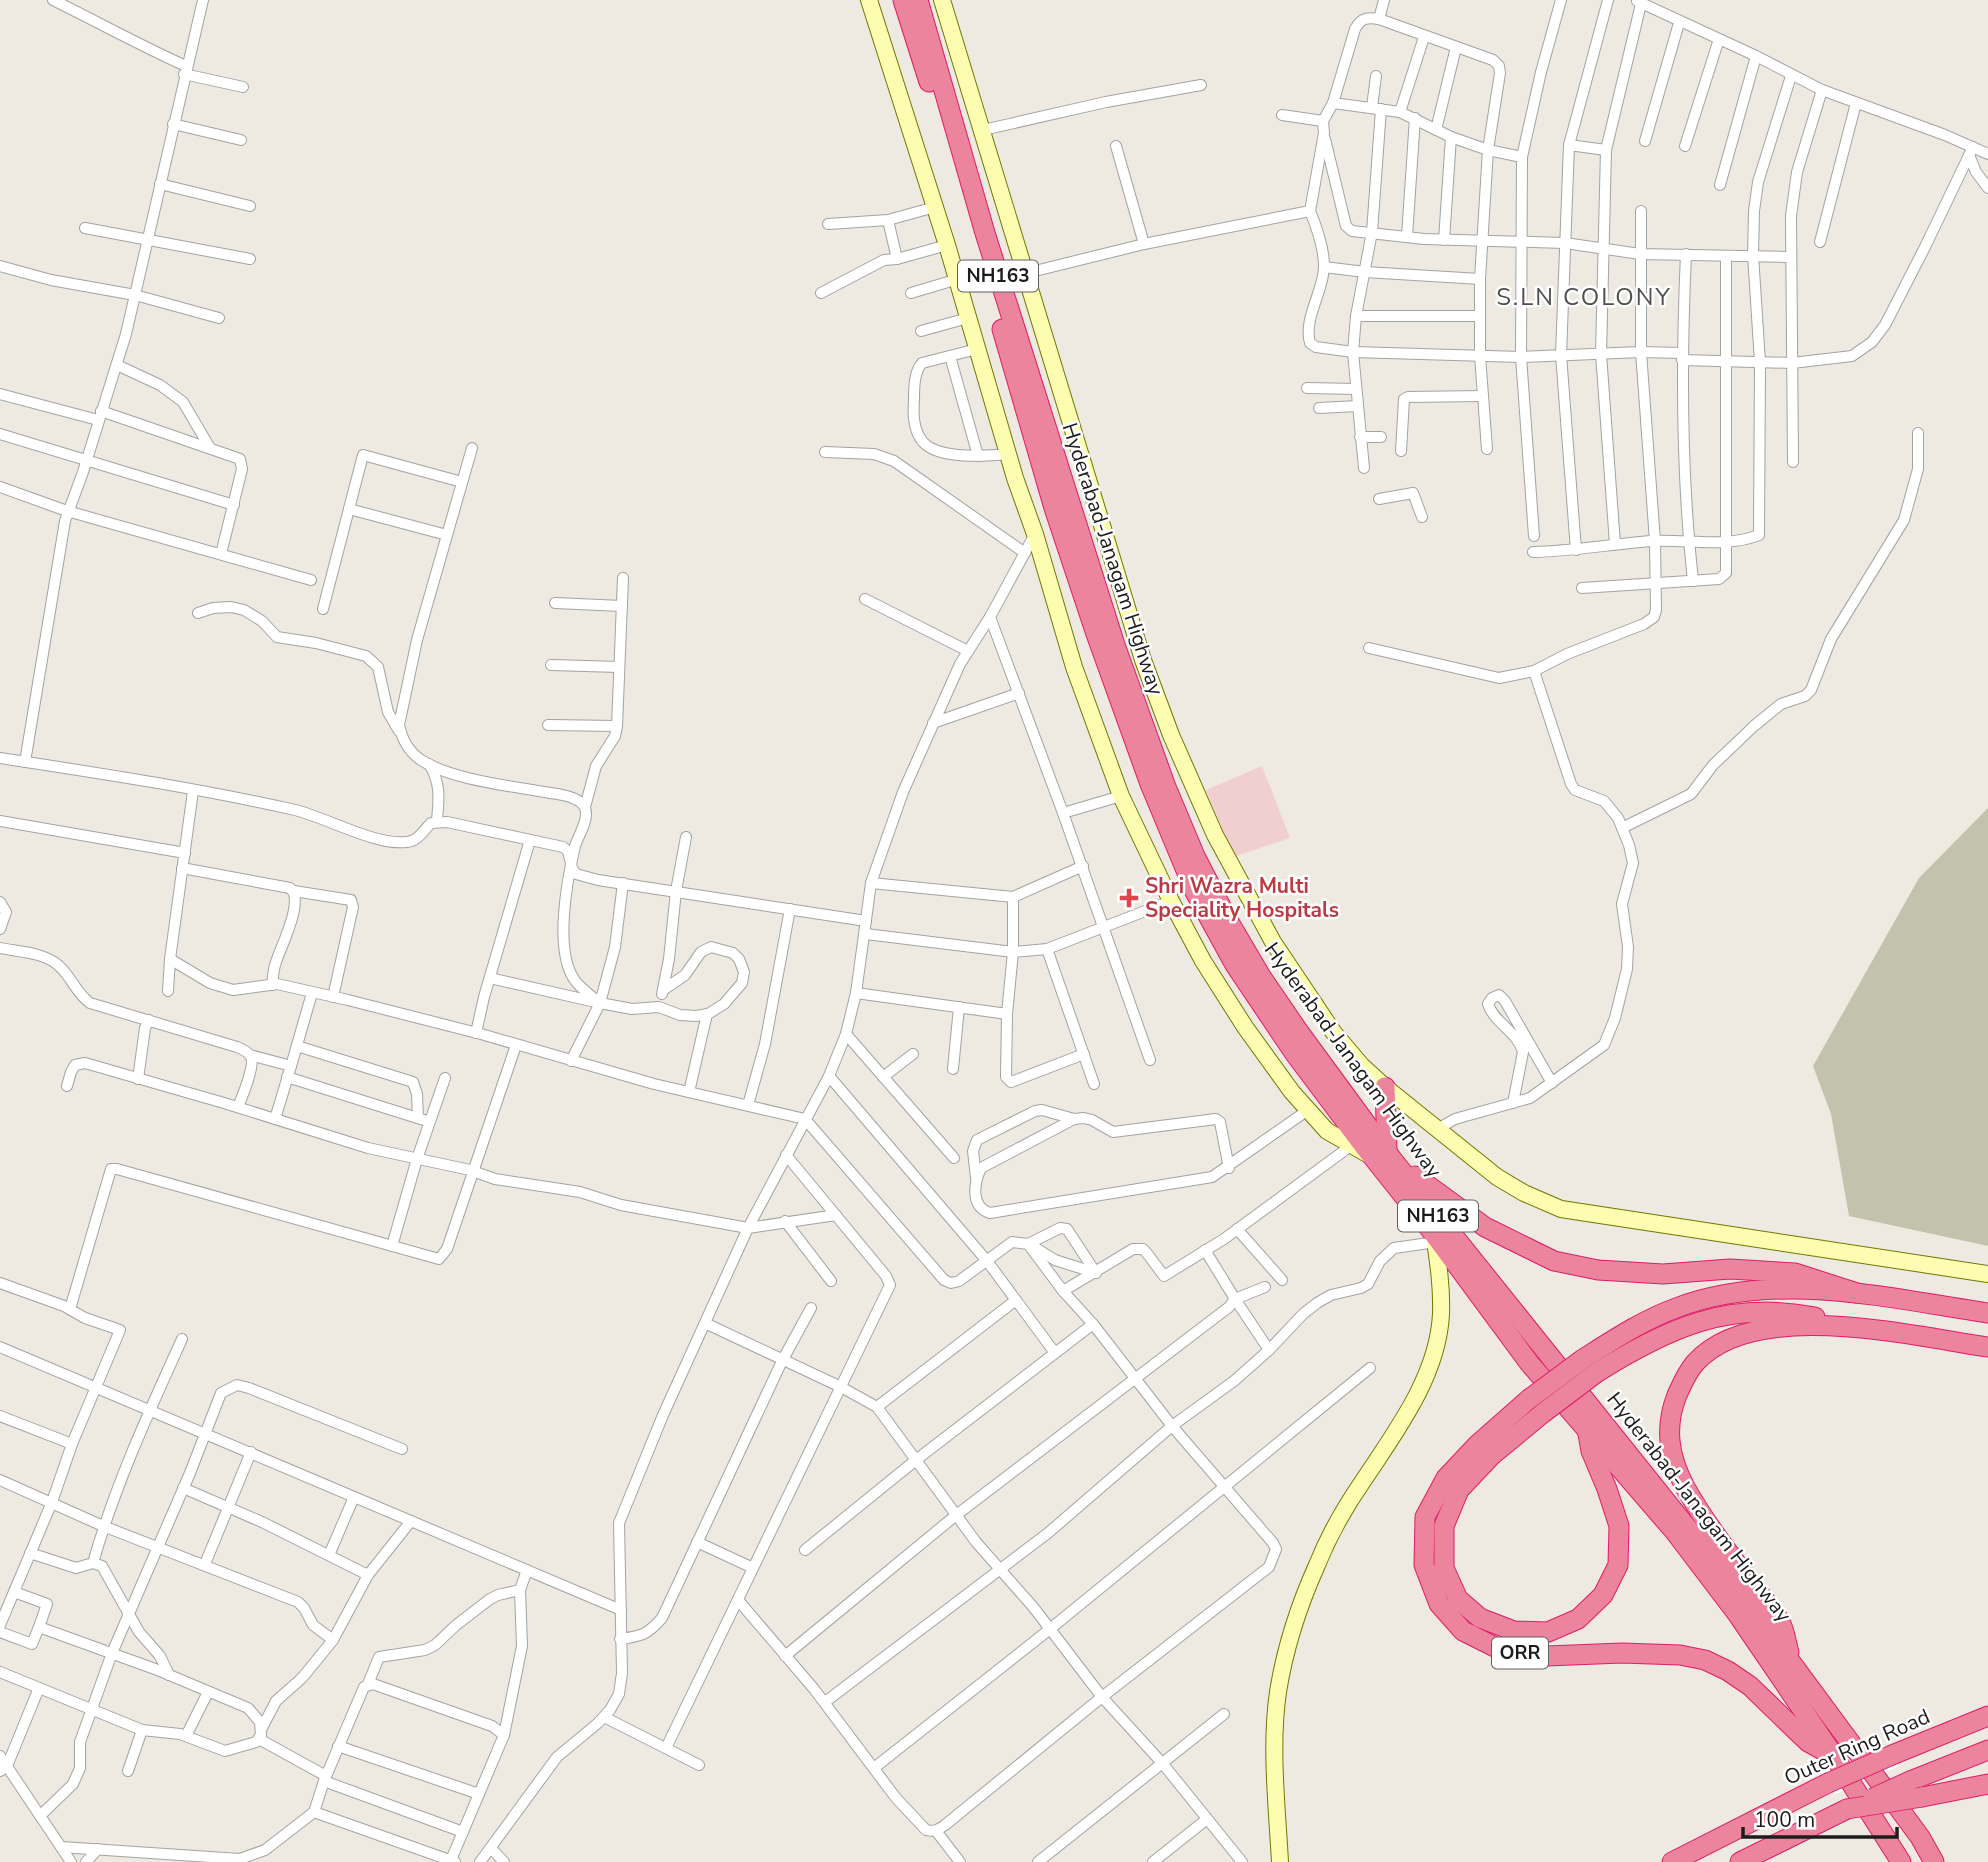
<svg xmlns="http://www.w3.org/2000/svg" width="1988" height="1862" font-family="'Nunito Sans',sans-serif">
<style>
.commercial{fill:#f1cfd0}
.construction{fill:#c3c2ad}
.pier{fill:#fff}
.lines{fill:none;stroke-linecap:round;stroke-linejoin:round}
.street-casing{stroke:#a3a3a3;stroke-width:12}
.secondary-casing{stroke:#707700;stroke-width:18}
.highway-casing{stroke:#e01b68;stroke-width:21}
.street{stroke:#fff;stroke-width:10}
.secondary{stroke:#fcfdb1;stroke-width:16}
.highway{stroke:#eb849c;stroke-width:19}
.highway-bridge-casing{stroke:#e01b68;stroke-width:21;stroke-linecap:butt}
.highway-bridge{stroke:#eb849c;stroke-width:19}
.health-dot{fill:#e0444e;stroke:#fff;stroke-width:2.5}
.labels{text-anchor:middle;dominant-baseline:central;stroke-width:5;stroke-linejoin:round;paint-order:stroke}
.shield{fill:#fff;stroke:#606060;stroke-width:2}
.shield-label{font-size:19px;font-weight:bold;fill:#1c1c1c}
.street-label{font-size:21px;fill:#1c1c1c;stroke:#fff}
.health-label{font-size:21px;font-weight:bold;fill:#be3a42;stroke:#fff;text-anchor:start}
.quarter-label{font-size:24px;letter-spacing:2px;fill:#4f4f4f;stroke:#fff}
</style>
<rect width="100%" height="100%" fill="#eeeae2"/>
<path class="commercial" d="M1262 766 1290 838 1233 857 1206 790Z"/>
<path class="construction" d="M1988 808V1246L1849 1216 1831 1114 1813 1066 1919 878Z"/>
<path class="pier" d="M1875 1733 1899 1766 1836 1794 1812 1761Z"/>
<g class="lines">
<g class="street-casing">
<g id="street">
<path d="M53 0C98 22 141 46 186 66"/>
<path d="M1637 1 1756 56 1822 90 1945 135 1988 154"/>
<path d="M1379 19 1384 0"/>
<path d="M184 74 243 87"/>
<path d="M1333 103 1400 112 1451 137 1488 150 1522 157"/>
<path d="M1372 107 1376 76"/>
<path d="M1400 112 1424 37"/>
<path d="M1282 115 1323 121"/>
<path d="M173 124 241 140"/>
<path d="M983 130 1106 102 1201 85"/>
<path d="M1436 130 1456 47"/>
<path d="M1325 139 1346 226 1352 231 1424 239 1565 243 1640 254 1790 257"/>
<path d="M1645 141 1679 23"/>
<path d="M1569 145 1606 150"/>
<path d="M1116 146 1144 244"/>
<path d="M1685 146 1719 39"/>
<path d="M1969 155 1976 172 1988 188"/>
<path d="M160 184 250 206"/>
<path d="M1720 185 1756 56"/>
<path d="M1310 211C1317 228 1324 247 1324 266 1324 291 1303 318 1310 343L1316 347 1353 352 1521 357 1641 352 1682 353"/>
<path d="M888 220 897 259"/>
<path d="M828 224 888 220 935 207"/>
<path d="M85 228 250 259"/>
<path d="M1407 236 1415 118"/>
<path d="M1444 240 1451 137"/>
<path d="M1820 242 1856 103"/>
<path d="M1686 254C1681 363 1681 472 1693 581"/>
<path d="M0 266 51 280 135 295 219 318"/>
<path d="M1324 267 1365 272 1480 279"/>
<path d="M1027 273 1144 244 1310 211 1324 133 1323 121 1333 103 1355 29C1361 18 1367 17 1379 19L1493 60 1499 66 1500 73 1488 150 1480 279V356L1487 449"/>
<path d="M821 293 884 260 897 259 947 245"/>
<path d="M911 293 958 279"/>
<path d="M1356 316H1480"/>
<path d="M921 331 968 318"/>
<path d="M977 349 922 363C914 372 914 388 914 400 913 414 913 430 923 442 939 460 987 456 1009 454"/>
<path d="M950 356 978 456"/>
<path d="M1682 360 1792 363 1852 356 1872 342 1885 325 1925 247 1973 147"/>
<path d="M117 365 160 385 183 402 210 448"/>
<path d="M1307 388 1356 389"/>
<path d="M0 394 98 420"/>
<path d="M1319 408 1357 406"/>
<path d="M101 411 240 459 242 469 221 554"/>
<path d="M0 434 234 505"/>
<path d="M1360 437H1381"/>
<path d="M472 448 417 640 399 725C402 739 409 752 421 760 452 780 512 786 550 793 559 794 578 797 584 806 591 817 578 836 575 846 567 880 553 953 576 982 583 990 592 997 600 1003"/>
<path d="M1401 451 1404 399 1408 397 1483 396"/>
<path d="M825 452 874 454 894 461 1025 553"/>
<path d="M1793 462 1791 216 1797 172 1822 90"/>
<path d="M1364 468 1353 352 1356 316 1372 232 1381 109"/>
<path d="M0 487 67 511 311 580"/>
<path d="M1379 499 1413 493 1422 517"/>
<path d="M349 509 447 535"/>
<path d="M1534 536 1521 357 1522 157 1541 72 1561 0"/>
<path d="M1615 544 1601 354 1606 150 1641 4"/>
<path d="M1576 550 1561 355 1569 145 1608 0"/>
<path d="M1533 552C1573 551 1612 544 1652 541 1686 539 1727 548 1759 535L1760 362 1753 255 1754 211 1758 182 1791 76"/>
<path d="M1582 588 1719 579 1726 573V256"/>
<path d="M865 599 968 651"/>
<path d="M555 603 622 606"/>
<path d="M323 609 363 455 462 482"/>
<path d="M198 613 213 608 231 607 244 610 262 621 277 637 316 643 366 656 378 667 388 712 399 731"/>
<path d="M990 617 1063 813 1121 796"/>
<path d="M1369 648 1499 678 1534 671 1567 654 1644 624 1654 617 1656 610 1655 541 1641 352V211"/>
<path d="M551 665 619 667"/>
<path d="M933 723 1019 693"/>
<path d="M548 725 617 726"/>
<path d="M0 758C98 773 198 788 295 810 325 817 376 846 407 842 418 841 424 830 431 823L447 822 563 847 568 851 572 868 576 874 598 880 866 921"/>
<path d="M25 762 65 521 83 472 126 334 203 0"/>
<path d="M429 764C441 783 439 799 437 820"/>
<path d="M585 807 596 766 615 736 617 726 623 578"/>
<path d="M1063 813 1150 1060"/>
<path d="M0 821 185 853"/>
<path d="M1622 828 1691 794 1713 765 1754 726 1781 704 1805 696 1811 690 1831 639 1904 520 1918 469V433"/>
<path d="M182 868 290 888C305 900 281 946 276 962 273 970 273 978 272 985"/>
<path d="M294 891 351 900 353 907 333 997"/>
<path d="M1013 897 1083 866"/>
<path d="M0 902 6 912 0 929"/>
<path d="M866 934 1013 952 1047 949 1171 901"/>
<path d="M0 948C19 952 43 952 58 965 71 976 76 993 90 1003L237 1047C242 1049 249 1052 251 1057 255 1066 242 1097 238 1107"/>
<path d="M1047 949 1094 1084"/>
<path d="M170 959 210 983 233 990 277 984 348 1000 481 1034 654 1084 805 1119 944 1280 951 1283 959 1281 1012 1242 1028 1244 1063 1291 1133 1249H1143L1146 1252 1164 1276 1224 1239 1352 1145"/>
<path d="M490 978 600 1003 632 1009 659 1007 680 1015 696 1016 708 1014 724 1004 742 983 744 972 739 959 733 953 711 947 701 952 685 975 663 990"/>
<path d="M168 991 170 959 193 791"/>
<path d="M856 993 1007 1014 1013 952V897L871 883"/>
<path d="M662 994 669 959 676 891 686 837"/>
<path d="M1007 1014 1006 1077 1011 1082 1084 1054"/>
<path d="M476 1033 484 997 530 840"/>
<path d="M846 1034 954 1158"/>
<path d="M297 1046 413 1082 417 1094 418 1118"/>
<path d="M250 1055 291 1066 275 1119"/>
<path d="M571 1061 600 1003 615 947 623 883"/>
<path d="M291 1066 312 993"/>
<path d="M953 1069 959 1007"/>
<path d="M829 1076 987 1261 1055 1353"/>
<path d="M287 1077 424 1120"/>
<path d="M883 1077 913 1054"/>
<path d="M138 1079 145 1028 149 1020"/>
<path d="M67 1086 71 1072 75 1065 85 1063 224 1103 368 1148 470 1170 495 1179 580 1192 621 1205 748 1228 836 1215"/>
<path d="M689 1092 707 1014"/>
<path d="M1513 1103 1523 1052C1518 1032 1494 1023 1488 1004L1492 998 1499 995 1505 1001 1552 1083"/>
<path d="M748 1105 765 1044 790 909"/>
<path d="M1439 1128 1455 1119 1530 1098 1604 1045 1615 1018 1627 969 1628 947 1622 904 1633 863 1629 845 1618 818 1604 801 1575 790 1571 784 1534 671"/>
<path d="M1229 1168 1220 1122 1216 1119 1113 1132 1092 1120 1084 1118 1074 1119 981 1168C974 1183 970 1207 990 1213L1212 1177 1308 1110"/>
<path d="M976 1178 973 1151 977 1140 1035 1111 1042 1110 1074 1119"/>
<path d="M785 1221 831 1281"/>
<path d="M1237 1229 1282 1280"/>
<path d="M1028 1244 1060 1228 1067 1229 1096 1273"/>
<path d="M392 1246 417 1159 445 1078"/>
<path d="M1034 1247 1055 1260 1096 1273"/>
<path d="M0 1283 64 1306 85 1318 120 1330 72 1444 52 1502 0 1625"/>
<path d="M1265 1287 1235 1299 1269 1350"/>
<path d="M70 1309 111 1169H117L439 1259 447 1249 516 1045"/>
<path d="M705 1323 841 1387 877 1407 976 1542 1034 1608 1102 1697 1163 1764 1242 1862"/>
<path d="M0 1347 621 1610"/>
<path d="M877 1407 1016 1300"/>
<path d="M0 1416 72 1444"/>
<path d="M0 1480 103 1526 298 1602 304 1608 313 1625 333 1640"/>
<path d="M183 1488 262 1522 368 1575"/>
<path d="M697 1542 753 1568"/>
<path d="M805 1550 916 1460 1093 1324"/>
<path d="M30 1553 76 1568 93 1563 102 1566 139 1632 160 1656 169 1675"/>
<path d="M329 1555 354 1497"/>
<path d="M93 1563C115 1485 149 1412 182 1339"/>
<path d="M205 1564 251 1452"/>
<path d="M738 1600 814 1689 896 1798 926 1830C934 1832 938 1830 945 1825L1102 1697 1269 1567 1276 1549 1273 1543 1172 1426 1093 1324 1063 1291"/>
<path d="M0 1632 32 1644 39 1627"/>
<path d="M620 1639C642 1636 647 1635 662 1618L782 1361 811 1308"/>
<path d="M785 1656 955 1516 1229 1307 1235 1299 1205 1250"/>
<path d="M0 1672 142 1730 180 1734 225 1751 256 1742 261 1735 260 1722 248 1708 155 1669 39 1627 47 1604 14 1592"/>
<path d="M368 1684 379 1657 425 1650 435 1645 455 1626 490 1599 498 1595 520 1590"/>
<path d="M825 1702 1048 1533 1172 1426 1234 1381 1269 1350 1303 1314 1317 1303 1331 1295 1361 1288 1368 1284 1380 1261 1394 1248 1436 1242"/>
<path d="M604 1717 699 1765"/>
<path d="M262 1728 276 1701 302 1678 333 1640 368 1575 411 1521"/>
<path d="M504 1735 522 1646 520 1590 527 1570"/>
<path d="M186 1736 208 1692"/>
<path d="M259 1739 326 1776"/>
<path d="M338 1746 479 1794"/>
<path d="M666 1748 890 1285 886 1276 786 1155"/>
<path d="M0 1756 71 1862"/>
<path d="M874 1768 1050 1629 1370 1368"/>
<path d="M0 1771 7 1766 39 1688"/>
<path d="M128 1771 142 1730"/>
<path d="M324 1781 463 1832"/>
<path d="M314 1812 455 1862"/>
<path d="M40 1816 73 1784 80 1768V1742L112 1653 190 1473 221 1393 237 1385 249 1388 402 1449"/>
<path d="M936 1831 960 1862"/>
<path d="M61 1847 240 1859 265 1850 314 1812 324 1781 364 1687 373 1684 492 1726 504 1735 451 1860"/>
<path d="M491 1848 504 1862"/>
<path d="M86 1862 98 1849"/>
<path d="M480 1862 557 1757 598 1723 610 1710 619 1694 622 1673 619 1523 663 1415 748 1228 829 1076 846 1034 856 993 871 883 903 792 960 664 990 617 1035 534"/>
<path d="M1038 1862 1224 1714"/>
<path d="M1153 1862 1207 1819"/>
</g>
</g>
<g class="secondary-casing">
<g id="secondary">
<path d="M869 0 947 245 1015 478 1035 534 1074 667 1121 796 1171 901 1203 961 1245 1027 1292 1092 1327 1131 1369 1155"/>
<path d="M942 0 1143 660 1171 735 1215 835 1273 942 1334 1033 1362 1066 1385 1087 1497 1177 1524 1193 1561 1209 1988 1274"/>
<path d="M1280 1862C1277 1807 1270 1746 1278 1692 1285 1648 1299 1605 1317 1565 1329 1535 1345 1507 1363 1481 1396 1431 1438 1376 1441 1314 1442 1287 1438 1261 1434 1234"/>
</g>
</g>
<g class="highway-casing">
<g id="highway">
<path d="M903 0 929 82"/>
<path d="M918 0 985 233 1115 645 1166 787 1195 856 1229 922 1262 978 1299 1032 1392 1159 1745 1600 1920 1837 1934 1862"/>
<path d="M1002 329 1054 508 1096 634 1150 784 1195 892 1235 965 1295 1054 1364 1146 1434 1234 1530 1364 1675 1532 1738 1615 1834 1756 1901 1862"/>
<path d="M1385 1087 1387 1150"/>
<path d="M1415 1176 1485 1227 1554 1261 1598 1270 1663 1274 1730 1269 1795 1273 1857 1293"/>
<path d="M1583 1359C1613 1340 1643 1320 1676 1308 1776 1270 1886 1298 1988 1313"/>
<path d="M1596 1373C1668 1328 1728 1300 1815 1317"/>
<path d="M1529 1399 1478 1444 1446 1478 1425 1517 1424 1565 1439 1604 1463 1631 1503 1651 1547 1656 1622 1653 1680 1655 1705 1660 1728 1671 1750 1686 1808 1742 1830 1754"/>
<path d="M1543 1413 1491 1456 1459 1490 1444 1526V1568L1458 1599 1480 1618 1514 1631 1548 1632 1578 1619 1603 1595 1618 1565 1619 1526 1607 1489 1591 1451 1588 1434"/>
<path d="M1789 1652C1786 1643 1785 1630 1780 1622 1773 1608 1761 1596 1751 1583 1728 1552 1704 1521 1685 1487 1669 1457 1664 1428 1677 1395 1682 1384 1687 1372 1695 1363 1754 1297 1911 1336 1988 1347"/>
<path d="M1892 1755 1988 1716"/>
<path d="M1910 1781 1988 1750"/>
<path d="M1922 1797 1988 1784"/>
<path d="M1672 1862 1828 1783"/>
<path d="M1740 1862 1847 1809"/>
</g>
</g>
<use href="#street" class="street"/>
<use href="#secondary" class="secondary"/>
<use href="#highway" class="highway"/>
<g class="highway-bridge-casing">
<g id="highway-bridge">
<path d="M1529 1399 1583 1359"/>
<path d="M1543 1413 1596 1373"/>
<path d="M1828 1783 1892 1755"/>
<path d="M1873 1798 1910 1781"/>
<path d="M1847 1809 1922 1797"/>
</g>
</g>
<use href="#highway-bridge" class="highway-bridge"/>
</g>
<path class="health-dot" d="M1125.5 887.5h7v7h7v7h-7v7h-7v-7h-7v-7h7z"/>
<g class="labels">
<g class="shield">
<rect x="958" y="260.5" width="80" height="31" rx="5"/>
<rect x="1398" y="1200.5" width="80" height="31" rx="5"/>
<rect x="1492" y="1637.5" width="56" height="31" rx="5"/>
</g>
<g class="shield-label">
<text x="998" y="276">NH163</text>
<text x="1438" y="1216">NH163</text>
<text x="1520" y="1653">ORR</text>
</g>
<g class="street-label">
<text transform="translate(1113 559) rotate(72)">Hyderabad-Janagam Highway</text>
<text transform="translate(1353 1060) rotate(54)">Hyderabad-Janagam Highway</text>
<text transform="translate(1699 1507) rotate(52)">Hyderabad-Janagam Highway</text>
<text transform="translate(1857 1747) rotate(-24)">Outer Ring Road</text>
</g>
<g class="health-label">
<text x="1145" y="886">Shri Wazra Multi<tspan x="1145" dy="24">Speciality Hospitals</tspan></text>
</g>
<g class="quarter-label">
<text x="1584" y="297">S.LN COLONY</text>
</g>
</g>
<path d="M1743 1827v10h154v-10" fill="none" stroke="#1c1c1c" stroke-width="3.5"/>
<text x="1754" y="1827" font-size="21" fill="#1c1c1c" stroke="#ffffff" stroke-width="5" paint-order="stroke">100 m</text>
</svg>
